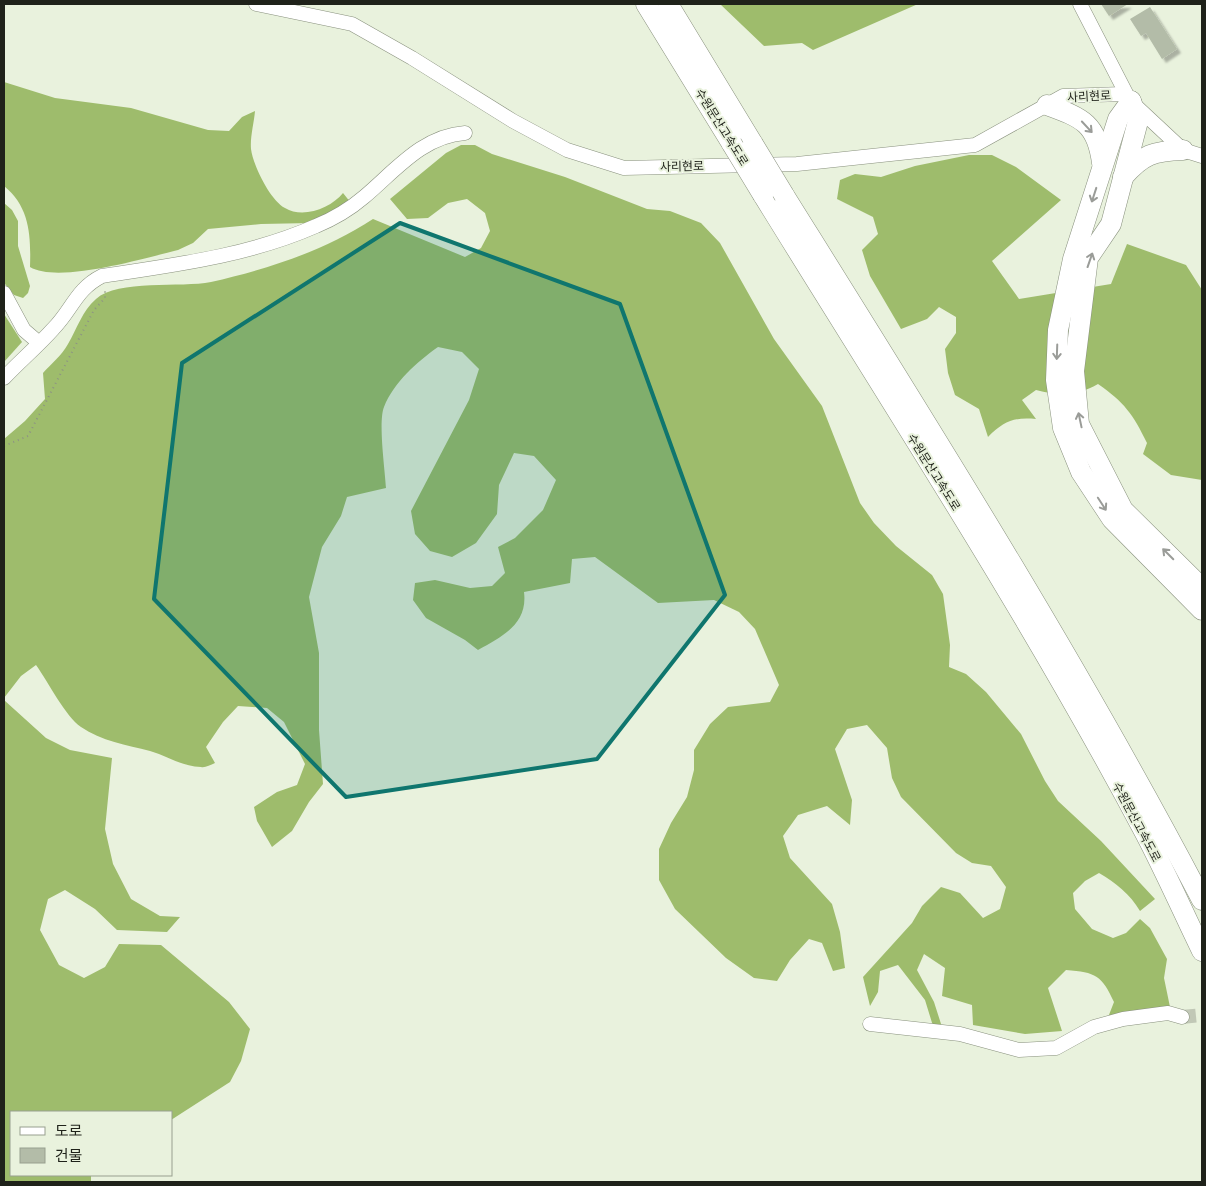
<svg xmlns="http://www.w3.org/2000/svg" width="1206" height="1186" font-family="'Titillium Web','Noto Sans KR',sans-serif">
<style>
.forest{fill:#9ebc6c}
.building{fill:#b3bca8;filter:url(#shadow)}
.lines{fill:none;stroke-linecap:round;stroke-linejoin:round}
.minor-tunnel{stroke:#c1c8b6;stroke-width:14;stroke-dasharray:14 7;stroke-linecap:butt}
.minor-casing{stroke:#89917e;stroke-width:15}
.highway-casing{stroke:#89917e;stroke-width:21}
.path{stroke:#8d9384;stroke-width:2;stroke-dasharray:1 4;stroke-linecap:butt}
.minor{stroke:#fff;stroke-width:14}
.highway{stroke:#fff;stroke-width:20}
.highway-bridge-casing{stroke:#89917e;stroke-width:21;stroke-linecap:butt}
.highway-bridge{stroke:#fff;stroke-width:20}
.oneway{stroke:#9a9c98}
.marked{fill:#0f766e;fill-opacity:0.2;stroke:#0f766e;stroke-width:4;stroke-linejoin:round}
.labels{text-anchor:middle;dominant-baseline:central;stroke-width:4;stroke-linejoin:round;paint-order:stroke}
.street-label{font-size:12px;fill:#1f221a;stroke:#e9f2dd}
</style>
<defs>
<filter id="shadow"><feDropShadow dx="4" dy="4" stdDeviation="1" flood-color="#0004"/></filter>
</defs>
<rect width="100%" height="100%" fill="#e9f2dd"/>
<g class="forest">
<path d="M720 4H918L813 50 802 43 764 46Z"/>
<path d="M4 82 55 98 131 108 208 130 229 131 242 117 255 111C254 123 250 137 251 149 253 165 270 200 285 208 303 219 331 208 343 193L351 203 311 223 261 224 208 229 193 243 178 250C145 258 58 284 30 267 31 236 30 207 4 186Z"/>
<path d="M461 145H475L492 154 565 177 647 209 670 211 701 223 720 243 774 339 822 406 860 503 874 523 896 546 932 575 943 594 950 645 949 667 966 674 986 692 1021 734 1045 781 1058 801 1101 841 1155 899 1140 911C1130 894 1116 883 1099 873L1085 881 1073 893 1075 909 1092 929 1113 938 1126 933 1140 919 1150 928 1167 959 1164 978 1170 1007 1107 1020 1114 1002C1102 976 1096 972 1066 970L1048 988 1062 1031 1025 1034 973 1025 972 1005 942 996 945 968 924 954 917 970 934 1002 942 1027 933 1026 925 1000 898 965 880 971 878 992 870 1006 863 977 912 923 922 906 941 887 960 893 983 918 1000 909 1006 887 991 866 972 863 956 853 901 797 892 778 887 748 867 725 847 729 835 749 852 800 850 825 827 806 798 815 783 836 790 858 832 904 840 932 845 968 833 971 822 943 809 939 790 960 777 981 754 978 726 958 675 909 659 880V849L671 823 687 797 694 770V750L710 724 728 707 770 702 779 685 755 629 739 612 714 600 658 603 595 557 572 559 570 583 524 592C528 624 503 636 478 650L465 640 426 618 413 600 415 583 435 580 470 588 492 586 505 573 498 547 515 538 543 510 556 480 534 456 514 453 499 485 497 514 476 543 452 557 430 551 415 534 411 511 469 400 479 369 462 352 438 347C417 362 394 382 384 407 378 422 385 469 386 488L347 497 341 516 322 547 309 597 319 653V730L323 784 309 802 292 831 272 847 257 821 254 807 277 792 297 785 305 764 284 722 267 708 238 706 223 722 206 747 215 763C210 765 205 768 201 767 180 766 168 756 150 751 127 745 101 741 81 727 65 716 49 683 36 665L21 676 4 698V439L25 421 45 399 43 373C51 364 62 355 68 344 77 329 82 311 96 299 118 279 181 288 211 282 268 269 324 251 373 219L465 257 481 248 490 231 485 213 467 199 448 203 428 218 407 219 390 199 446 153Z"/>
<path d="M969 155H992L1016 167 1061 200 992 261 1019 299 1111 284 1127 244 1186 265 1202 290V480L1171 475 1143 454 1147 443C1133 414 1124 402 1098 384 1077 396 1060 396 1036 390L1022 400 1036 419C1014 417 1004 421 988 437L979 409 955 395 948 373 945 349 956 333V317L939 307 927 319 901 329 870 276 862 250 878 234 873 217 837 199 840 180 855 174 881 177 915 166Z"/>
<path d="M4 203 12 210 18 221V246L30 286 28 293 23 298 14 295 5 284Z"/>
<path d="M4 314 22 342 4 362Z"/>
<path d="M4 700 46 738 70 750 112 758 105 829 113 864 131 899 160 916 180 917 167 932 117 930 95 909 65 890 48 899 40 930 59 965 84 978 105 967 119 944 161 945 229 1002 250 1029 241 1061 230 1082 171 1120V1112H11V1175H91V1182H4Z"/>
</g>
<g class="building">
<path d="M1101 4H1128L1109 16Z"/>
<path d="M1150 7 1177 49 1162 59 1146 33 1141 36 1130 19Z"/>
</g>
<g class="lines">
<path class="minor-tunnel" d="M1182 1017 1202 1015"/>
<g class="minor-casing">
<g id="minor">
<path d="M256 4 352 24 412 58 513 121 567 150 624 168 797 164 975 145 1063 96 1123 94 1183 150 1202 156"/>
<path d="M1080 4 1130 101"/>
<path d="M4 293 24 330 38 342"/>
<path d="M4 378C20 361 38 346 53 329 72 310 76 289 102 276 174 265 248 256 316 226 333 219 350 209 364 197 395 171 422 136 465 133"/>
<path d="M870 1024 960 1034 1019 1050 1056 1048 1094 1027 1123 1019 1168 1013 1182 1017"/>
</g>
</g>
<g class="highway-casing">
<g id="highway">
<path d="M646 4 732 144"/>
<path d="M668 4 753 144"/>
<path d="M1131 101 1118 119 1073 259 1058 330 1056 380 1063 428 1081 472 1112 519 1202 610"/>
<path d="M1131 101 1138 121 1111 224 1088 258 1074 371 1079 424 1123 510 1202 588"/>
<path d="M1047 105C1083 118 1097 124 1102 163"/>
<path d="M1123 177C1143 154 1154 151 1183 150"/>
<path d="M763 195C893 406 1029 614 1145 833 1165 871 1183 912 1202 951"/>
<path d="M784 195C929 427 1075 658 1202 900"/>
</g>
</g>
<path class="path" d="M4 446 28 436 94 310 105 298V288"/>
<use href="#minor" class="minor"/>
<use href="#highway" class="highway"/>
<g class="highway-bridge-casing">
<g id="highway-bridge">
<path d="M732 144 763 195"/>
<path d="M753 144 784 195"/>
</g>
</g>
<use href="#highway-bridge" class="highway-bridge"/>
</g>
<defs><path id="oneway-shaft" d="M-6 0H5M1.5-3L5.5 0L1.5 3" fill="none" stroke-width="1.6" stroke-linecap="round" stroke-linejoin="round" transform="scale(1.25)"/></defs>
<g class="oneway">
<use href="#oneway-shaft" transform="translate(1087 127) rotate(47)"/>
<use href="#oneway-shaft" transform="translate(1094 195) rotate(108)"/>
<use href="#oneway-shaft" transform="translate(1090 260) rotate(-71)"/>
<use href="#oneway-shaft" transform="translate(1057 352) rotate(92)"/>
<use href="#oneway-shaft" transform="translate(1080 420) rotate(-102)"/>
<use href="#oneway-shaft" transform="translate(1102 504) rotate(57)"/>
<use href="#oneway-shaft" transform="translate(1168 554) rotate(-135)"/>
</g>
<path class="marked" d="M400 223 620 304 725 595 597 759 346 797 154 599 182 363Z"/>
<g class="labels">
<g class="street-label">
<text transform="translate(1089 96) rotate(-3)">사리현로</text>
<text transform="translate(722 127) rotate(58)">수원문산고속도로</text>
<text transform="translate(682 166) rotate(-1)">사리현로</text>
<text transform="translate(934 472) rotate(58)">수원문산고속도로</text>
<text transform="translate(1137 822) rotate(62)">수원문산고속도로</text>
</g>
</g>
<rect width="1206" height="1186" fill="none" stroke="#1f221a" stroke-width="10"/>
<rect x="10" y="1111" width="162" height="65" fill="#e9f2dd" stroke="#989f8f"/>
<rect x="20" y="1127" width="25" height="8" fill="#ffffff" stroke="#989f8f"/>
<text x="55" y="1136" font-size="15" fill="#1f221a">도로</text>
<rect x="20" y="1148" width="25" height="15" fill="#b3bca8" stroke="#989f8f"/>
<text x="55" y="1161" font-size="15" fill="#1f221a">건물</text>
</svg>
